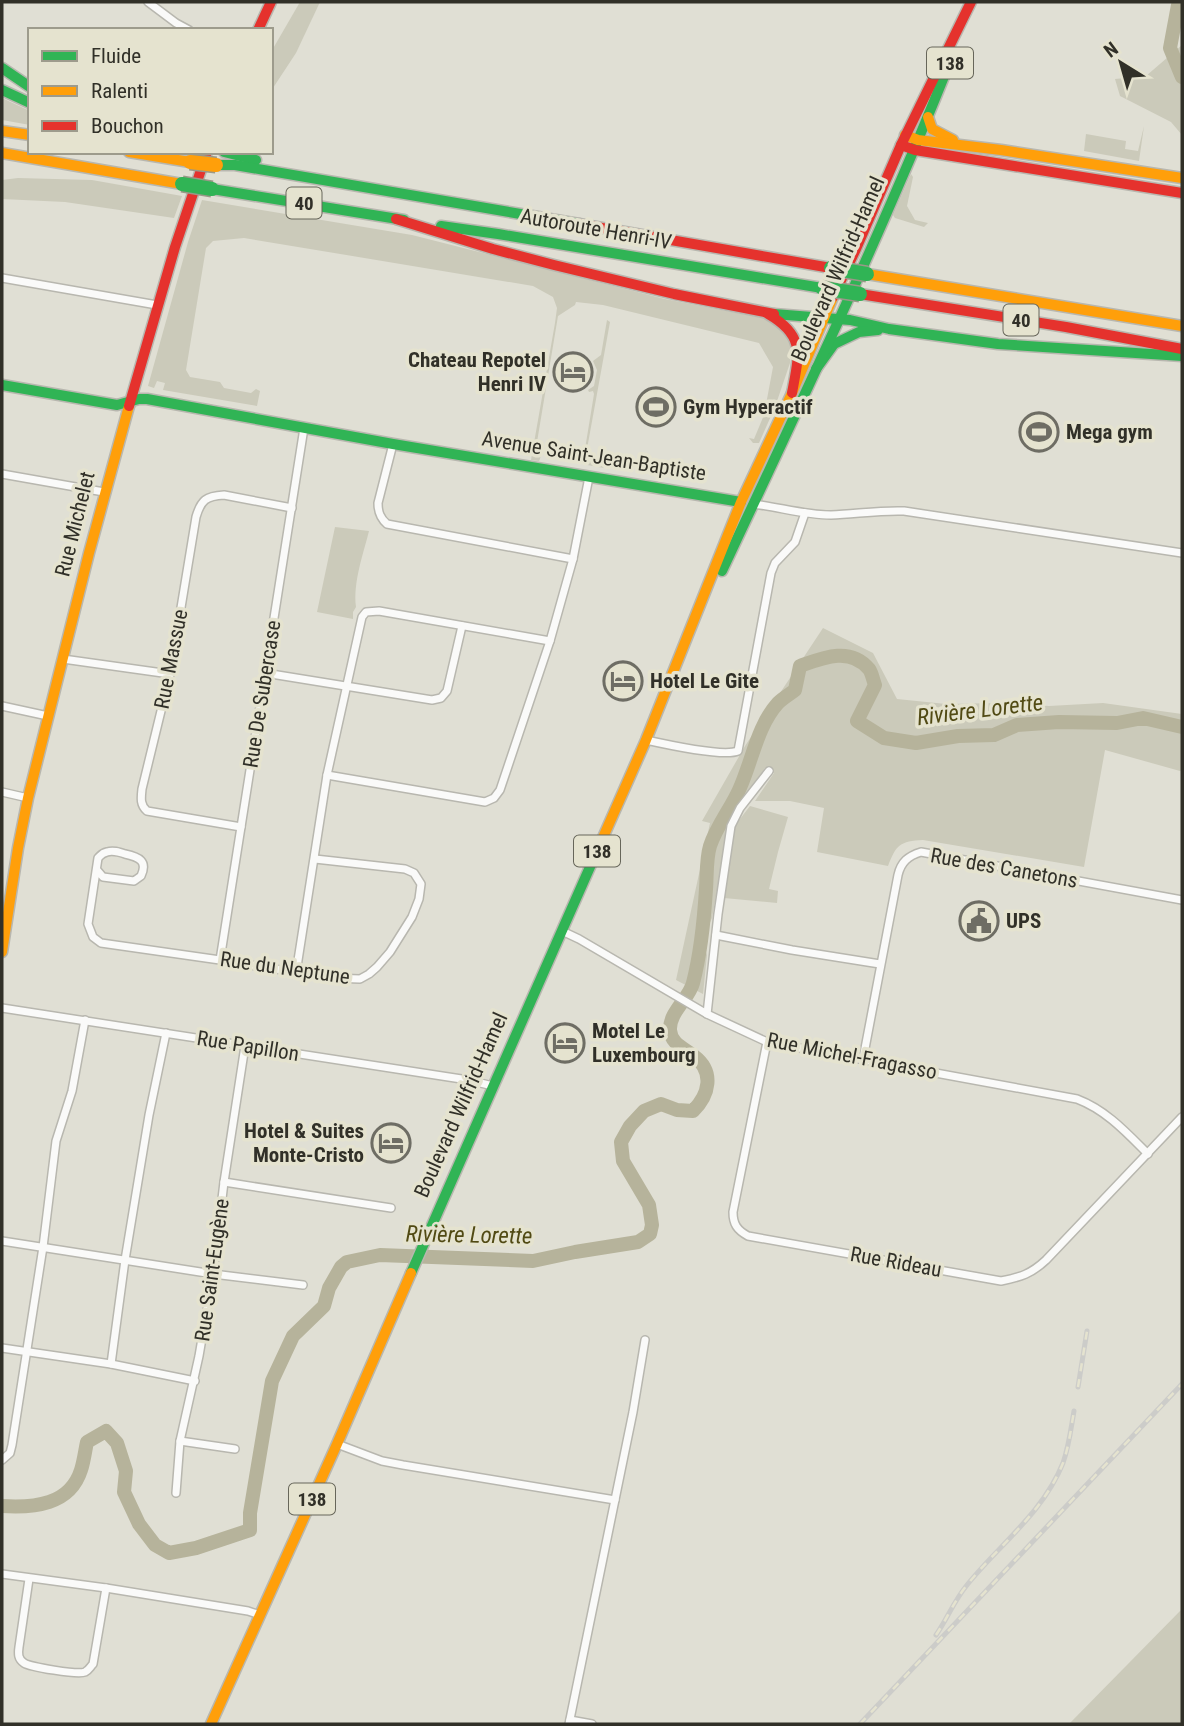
<svg xmlns="http://www.w3.org/2000/svg" width="1184" height="1726" font-family="'Roboto Condensed',sans-serif">
<style>
.green{fill:#cbcaba}
.lines{fill:none;stroke-linecap:round;stroke-linejoin:round}
.river{stroke:#b6b39b;stroke-width:14}
.street-casing{stroke:#b8b7af;stroke-width:10}
.fast-casing{stroke:#b8b7af;stroke-width:13}
.slow-casing{stroke:#b8b7af;stroke-width:13}
.jam-casing{stroke:#b8b7af;stroke-width:13}
.street{stroke:#fafaf9;stroke-width:7}
.fast{stroke:#30b455;stroke-width:10}
.slow{stroke:#ff9f0a;stroke-width:10}
.jam{stroke:#e5322d;stroke-width:10}
.rail-casing{stroke:#ccccc9;stroke-width:5}
.rail{stroke:#e5e3cf;stroke-width:2.5;stroke-dasharray:8;stroke-linecap:butt}
.fast-bridge-casing{stroke:#9a9888;stroke-width:17;stroke-linecap:butt}
.slow-bridge-casing{stroke:#9a9888;stroke-width:17;stroke-linecap:butt}
.fast-bridge{stroke:#30b455;stroke-width:14}
.slow-bridge{stroke:#ff9f0a;stroke-width:14}
.labels{text-anchor:middle;dominant-baseline:central;stroke-width:7;stroke-linejoin:round;paint-order:stroke}
.shield{fill:#e5e3cf;stroke:#67665a;stroke-width:2}
.shield-label{font-size:19px;font-weight:bold;fill:#313028}
.street-label{font-size:21px;fill:#313028;stroke:#e5e3cf}
.poi-label{font-size:21px;font-weight:bold;fill:#313028;stroke:#e5e3cf;text-anchor:start}
.water-label{font-size:23px;font-style:italic;fill:#514a14;stroke:#e5e3cf}
</style>
<rect width="100%" height="100%" fill="#e0dfd4"/>
<g class="green">
<path d="M300 2H320L296 53 271 91V52Z"/>
<path d="M1182 45V135L1171 122 1120 96 1115 79 1146 76Z"/>
<path d="M2 98 30 111V125L2 120Z"/>
<path d="M1144 126 1139 161 1084 151 1086 134 1126 141 1125 149 1138 151Z"/>
<path d="M911 174 913 177 907 206 915 220 928 223 924 227 895 218 893 215Z"/>
<path d="M18 178 92 180 182 196 174 218 65 202 2 199V180Z"/>
<path d="M202 200 412 235 665 299 768 319 790 337V363L775 407 759 443H753L749 438 754 439 764 415 773 367 759 343 603 305 576 302 575 305 558 316 537 442 543 443 540 459 539 461 531 460 555 323 557 308 553 297 533 286 244 238 213 241 206 248 186 370 190 377 220 382 224 388 251 393 256 389 260 391 257 406 163 390 165 383 157 381 154 388 148 386 188 242Z"/>
<path d="M607 320 610 322 585 460 604 463V468L576 463 575 456 585 449 594 394 593 391 589 392 588 390 594 386 597 370 593 361 601 355Z"/>
<path d="M335 527 369 531C363 555 353 582 356 607L353 612V619L317 612Z"/>
<path d="M823 628 873 653 897 699 946 704 1000 703 1049 706 1103 703 1182 714V770L1180 771 1105 750 1084 867 923 840C900 841 896 845 888 866L817 852 824 808 790 801H755L774 773 765 768 738 806 728 829 712 918 702 941 707 955 703 994 676 980 710 823 702 821 745 746Z"/>
<path d="M750 806 788 817 778 852 769 889 778 891 777 903 724 898 733 828Z"/>
<path d="M1182 1609V1724H1069Z"/>
</g>
<g class="lines">
<g class="river">
<path d="M1182 2 1178 5 1170 48 1182 77"/>
<path d="M2 1506C34 1508 70 1505 81 1470 84 1461 85 1451 87 1442L106 1431 117 1443 126 1471 124 1492 139 1524 155 1545 169 1553 196 1548 250 1530V1513L272 1381 293 1336 324 1306 329 1288 341 1267 347 1262 380 1255 533 1261 575 1252 638 1242 650 1234 652 1225 649 1205 623 1161 621 1142 630 1126 644 1111 661 1104 677 1110 693 1111C709 1095 715 1072 694 1056 684 1048 671 1044 670 1030 669 1012 689 999 693 983 701 952 704 921 706 889 707 876 706 859 710 846 716 827 731 808 739 790 752 762 757 726 778 703 783 698 790 694 795 690L800 666C822 658 850 646 869 669 872 673 873 680 875 685L857 721 884 738 916 743 958 736 994 735 1017 725 1059 722 1117 723 1143 718 1182 727"/>
</g>
<g class="street-casing">
<g id="street">
<path d="M148 2 176 23 189 30"/>
<path d="M2 278 157 305"/>
<path d="M393 444 378 503C378 512 380 518 387 524L573 559"/>
<path d="M2 474 104 492"/>
<path d="M753 504C779 507 805 515 831 515 856 514 880 510 904 511L1182 553"/>
<path d="M63 659 170 674"/>
<path d="M265 673 432 700 441 698 447 691 462 626"/>
<path d="M2 706 48 716"/>
<path d="M646 740C664 744 723 757 738 751L771 573 775 563 795 542 805 513"/>
<path d="M327 775 485 802 494 798 500 790 550 641 573 559 589 477"/>
<path d="M2 792 28 798"/>
<path d="M241 827 147 811C140 805 141 798 142 789L170 674 196 517C201 500 206 496 224 495L292 508"/>
<path d="M97 870 103 877 134 881 141 876C148 861 139 857 125 854 119 852 113 850 107 852 102 853 102 854 98 858L88 924 93 937 101 943 220 960 331 978 360 979 369 974 377 967 390 952 412 917 419 899 421 884 414 873 405 869 315 859"/>
<path d="M562 931 579 939 707 1014 767 1042 1077 1099C1106 1110 1126 1132 1148 1154"/>
<path d="M716 935 792 950 880 964"/>
<path d="M220 960 304 428"/>
<path d="M296 973 327 775 362 617 366 612 379 611 550 641"/>
<path d="M2 1008 468 1080 493 1086"/>
<path d="M707 1014 718 914 731 826 740 808 769 771"/>
<path d="M767 1042 733 1212C733 1224 737 1230 748 1236L1001 1281C1021 1277 1031 1274 1046 1260L1182 1117"/>
<path d="M863 1059 898 875C901 862 908 856 921 852L1182 900"/>
<path d="M224 1182 391 1208"/>
<path d="M2 1241 213 1274 303 1285"/>
<path d="M2 1348 111 1364 195 1381"/>
<path d="M111 1364 125 1260 149 1115 166 1033"/>
<path d="M180 1441 235 1449"/>
<path d="M337 1444 382 1461 403 1465 615 1500"/>
<path d="M2 1460 10 1453 12 1445 43 1247 56 1141 72 1091 85 1020"/>
<path d="M176 1493 180 1441 199 1356 213 1274 224 1182 245 1046"/>
<path d="M2 1574 106 1588 248 1611 260 1615"/>
<path d="M29 1579 19 1647C18 1654 18 1659 24 1663 30 1667 78 1675 85 1672 89 1670 90 1667 93 1664L106 1588"/>
<path d="M570 1720 592 1724"/>
<path d="M569 1724 633 1412 645 1340"/>
</g>
</g>
<g class="fast-casing">
<g id="fast">
<path d="M2 68 30 87"/>
<path d="M2 90 30 103"/>
<path d="M224 152 256 160"/>
<path d="M216 165H235L579 224"/>
<path d="M212 189 404 220"/>
<path d="M441 226 498 234 822 288"/>
<path d="M774 314 850 320 889 329 998 344 1182 356"/>
<path d="M816 369 834 344 859 332 878 330"/>
<path d="M2 385 117 405 139 399H147L393 444 741 502"/>
<path d="M722 571C802 400 884 229 953 54"/>
<path d="M411 1273 601 842"/>
</g>
</g>
<g class="slow-casing">
<g id="slow">
<path d="M928 117 932 129 953 140"/>
<path d="M2 131 30 135"/>
<path d="M905 135 918 140 1001 150 1182 178"/>
<path d="M129 152 190 162"/>
<path d="M2 153 182 184"/>
<path d="M867 274 1182 326"/>
<path d="M601 842 646 740 741 502 792 393 833 297"/>
<path d="M2 952 18 848 28 798 89 553 129 406"/>
<path d="M211 1724 337 1444 411 1273"/>
</g>
</g>
<g class="jam-casing">
<g id="jam">
<path d="M258 30 271 2"/>
<path d="M901 145 915 150 1182 193"/>
<path d="M396 219 493 249 554 265 674 294 774 314"/>
<path d="M579 224 831 268"/>
<path d="M860 294 1066 327 1182 349"/>
<path d="M833 297 856 249 901 145 971 2"/>
<path d="M768 314C806 336 799 355 792 393"/>
<path d="M129 406 175 247 207 152"/>
</g>
</g>
<use href="#street" class="street"/>
<use href="#fast" class="fast"/>
<use href="#slow" class="slow"/>
<use href="#jam" class="jam"/>
<g class="rail-casing">
<g id="rail">
<path d="M1078 1387 1087 1331"/>
<path d="M936 1635C947 1619 954 1601 967 1585 999 1545 1043 1513 1063 1463 1069 1446 1071 1428 1074 1411"/>
<path d="M860 1724 1182 1384"/>
</g>
</g>
<use href="#rail" class="rail"/>
<g class="fast-bridge-casing">
<g id="fast-bridge">
<path d="M182 184 212 189"/>
<path d="M831 268 867 274"/>
<path d="M822 288 860 294"/>
</g>
</g>
<g class="slow-bridge-casing">
<path id="slow-bridge" d="M190 162 216 165"/>
</g>
<use href="#fast-bridge" class="fast-bridge"/>
<use href="#slow-bridge" class="slow-bridge"/>
</g>
<defs>
<g id="hotel-ring" transform="scale(2.0125)"><circle r="9.5" fill="#e5e3cf" stroke="#6e6d64" stroke-width="1.5"/><path d="M-6-4.5h1.5V1H6V5H4.5V3h-9V5H-6ZM-4 0a1.8 1.8 0 1 1 3.6 0ZM.5 0V-2.5h3Q6-2.5 6 0Z" fill="#6e6d64"/></g>
<g id="stadium-ring" transform="scale(2.0125)"><circle r="9.5" fill="#e5e3cf" stroke="#6e6d64" stroke-width="1.5"/><path d="M0-5a6.5 5 0 1 0 0 10a6.5 5 0 1 0 0-10ZM-3.5-1.8h7v3.6h-7Z" fill="#6e6d64"/></g>
<g id="civic-ring" transform="scale(2.0125)"><circle r="9.5" fill="#e5e3cf" stroke="#6e6d64" stroke-width="1.5"/><path d="M-.6-6.5H3V-4.5H.6V-3L4-1V1h2V6H-6V1h2V-1L-.6-3ZM-1.2 2.5V6h2.4V2.5Z" fill="#6e6d64"/></g>
</defs>
<g fill-rule="evenodd">
<use href="#hotel-ring" x="573" y="372"/>
<use href="#stadium-ring" x="656" y="407"/>
<use href="#stadium-ring" x="1039" y="432"/>
<use href="#hotel-ring" x="623" y="681"/>
<use href="#civic-ring" x="979" y="921"/>
<use href="#hotel-ring" x="565" y="1043"/>
<use href="#hotel-ring" x="391" y="1143"/>
</g>
<g class="labels">
<g class="shield">
<rect x="927" y="47.5" width="46" height="31" rx="5"/>
<rect x="286.5" y="187.5" width="35" height="31" rx="5"/>
<rect x="1003.5" y="304.5" width="35" height="31" rx="5"/>
<rect x="574" y="835.5" width="46" height="31" rx="5"/>
<rect x="289" y="1483.5" width="46" height="31" rx="5"/>
</g>
<g class="shield-label">
<text x="950" y="63">138</text>
<text x="304" y="203">40</text>
<text x="1021" y="320">40</text>
<text x="597" y="851">138</text>
<text x="312" y="1499">138</text>
</g>
<g class="street-label">
<text transform="translate(596 229) rotate(10)">Autoroute Henri-IV</text>
<text transform="translate(838 269) rotate(-66)">Boulevard Wilfrid-Hamel</text>
<text transform="translate(594 456) rotate(9)">Avenue Saint-Jean-Baptiste</text>
<text transform="translate(75 524) rotate(-76)">Rue Michelet</text>
<text transform="translate(171 659) rotate(-79)">Rue Massue</text>
<text transform="translate(262 694) rotate(-81)">Rue De Subercase</text>
<text transform="translate(1004 868) rotate(10)">Rue des Canetons</text>
<text transform="translate(285 968) rotate(8)">Rue du Neptune</text>
<text transform="translate(248 1046) rotate(9)">Rue Papillon</text>
<text transform="translate(852 1056) rotate(11)">Rue Michel-Fragasso</text>
<text transform="translate(461 1105) rotate(-66)">Boulevard Wilfrid-Hamel</text>
<text transform="translate(896 1262) rotate(10)">Rue Rideau</text>
<text transform="translate(212 1270) rotate(-82)">Rue Saint-Eugène</text>
</g>
<g class="poi-label">
<text x="546" y="360" text-anchor="end">Chateau Repotel<tspan x="546" dy="24">Henri IV</tspan></text>
<text x="683" y="407">Gym Hyperactif</text>
<text x="1066" y="432">Mega gym</text>
<text x="650" y="681">Hotel Le Gite</text>
<text x="1006" y="921">UPS</text>
<text x="592" y="1031">Motel Le<tspan x="592" dy="24">Luxembourg</tspan></text>
<text x="364" y="1131" text-anchor="end">Hotel &amp; Suites<tspan x="364" dy="24">Monte-Cristo</tspan></text>
</g>
<g class="water-label">
<text transform="translate(980 710) rotate(-7)">Rivière Lorette</text>
<text transform="translate(469 1235) rotate(1)">Rivière Lorette</text>
</g>
</g>
<rect width="1184" height="1726" fill="none" stroke="#313028" stroke-width="7"/>
<rect x="28" y="28" width="245" height="126" fill="#e5e3cf" stroke="#9d9b8c" stroke-width="2"/>
<rect x="42" y="51" width="35" height="10" fill="#30b455" stroke="#9d9b8c" stroke-width="2"/>
<text x="91" y="63" font-size="21" fill="#313028">Fluide</text>
<rect x="42" y="86" width="35" height="10" fill="#ff9f0a" stroke="#9d9b8c" stroke-width="2"/>
<text x="91" y="98" font-size="21" fill="#313028">Ralenti</text>
<rect x="42" y="121" width="35" height="10" fill="#e5322d" stroke="#9d9b8c" stroke-width="2"/>
<text x="91" y="133" font-size="21" fill="#313028">Bouchon</text>
<g transform="translate(1121 63) rotate(323)" stroke="#e5e3cf" stroke-width="5" paint-order="stroke">
<path d="M0-5L12 26L0 18L-12 26Z" fill="#313028"/>
<text y="-10" font-size="19" font-weight="bold" text-anchor="middle" fill="#313028">N</text>
</g>
</svg>
